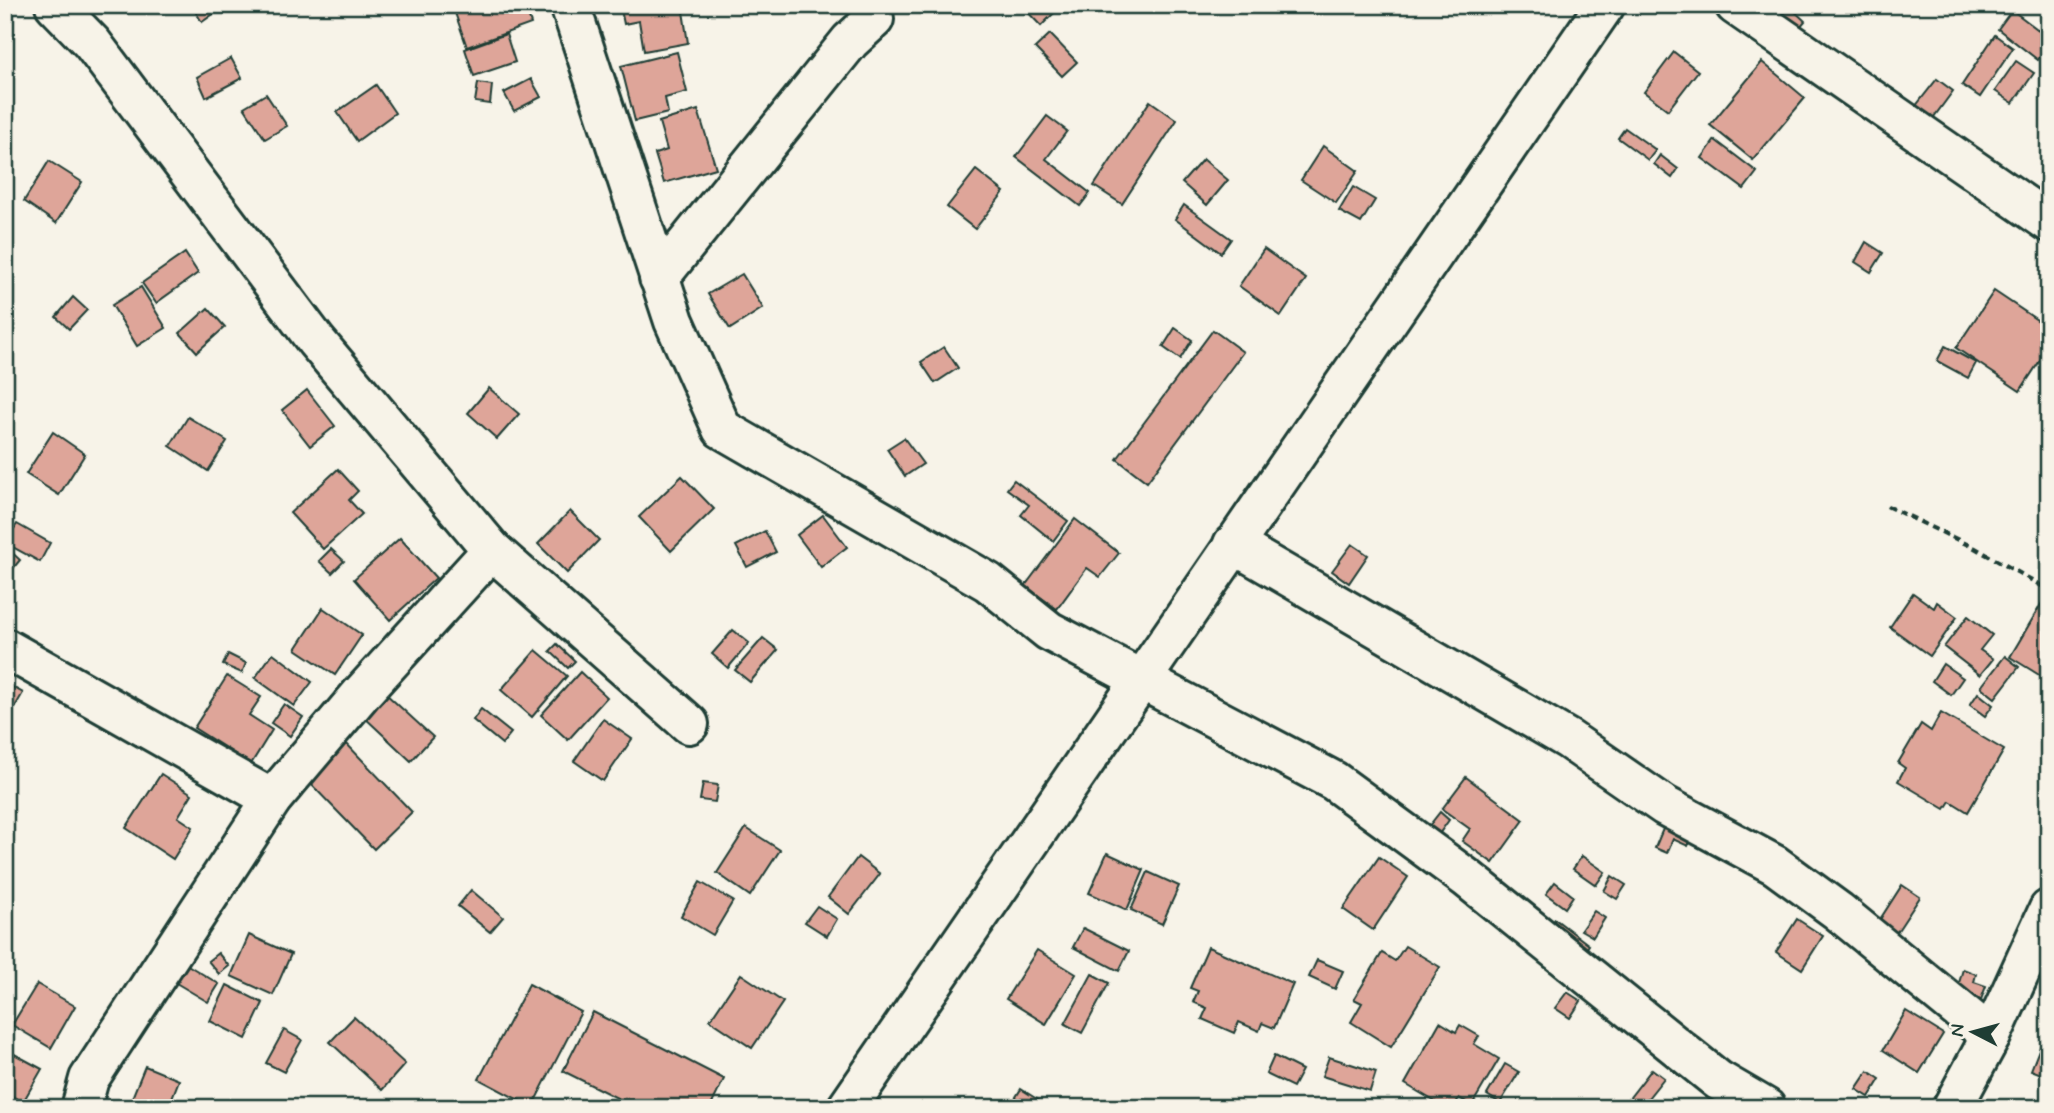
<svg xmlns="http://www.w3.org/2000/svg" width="2054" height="1113" font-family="Mynerve,sans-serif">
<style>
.building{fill:#dea599;stroke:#1f3d34;stroke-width:2}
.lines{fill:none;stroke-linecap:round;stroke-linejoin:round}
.minor-casing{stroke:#1f3d34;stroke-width:44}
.trunk-casing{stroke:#1f3d34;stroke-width:44}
.path{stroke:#1f3d34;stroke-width:4.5;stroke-dasharray:7 5;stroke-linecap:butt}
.minor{stroke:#f7f3e8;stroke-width:38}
.trunk{stroke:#f7f3e8;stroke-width:38}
</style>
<rect width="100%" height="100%" fill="#f7f3e8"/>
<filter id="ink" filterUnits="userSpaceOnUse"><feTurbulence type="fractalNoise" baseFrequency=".0143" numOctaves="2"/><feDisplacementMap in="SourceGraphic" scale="14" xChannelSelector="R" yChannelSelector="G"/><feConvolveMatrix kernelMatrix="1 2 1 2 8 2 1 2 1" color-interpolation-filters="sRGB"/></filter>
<g filter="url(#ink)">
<g class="building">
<path d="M191 5H226L202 22Z"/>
<path d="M469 5H525L531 24 467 47 454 10Z"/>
<path d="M620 5H682L688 43 644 51 639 21 624 24Z"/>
<path d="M1021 5H1062L1041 26Z"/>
<path d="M1780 5H1788L1805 21 1794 34 1772 14Z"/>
<path d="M2012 10 2049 38V45L2038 60 1998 29Z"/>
<path d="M506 34 515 62 474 76 465 49Z"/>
<path d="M1050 34 1077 62 1062 76 1035 48Z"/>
<path d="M1995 35 2013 48 1980 97 1962 85Z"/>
<path d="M677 52 687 92 665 98 668 113 635 121 621 66Z"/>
<path d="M1674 52 1698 71 1668 110 1644 92Z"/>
<path d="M231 58 242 78 206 97 197 77Z"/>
<path d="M2016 61 2034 73 2013 103 1995 91Z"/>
<path d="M1762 62 1805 98 1753 160 1710 125Z"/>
<path d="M531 79 541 97 514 111 504 93Z"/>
<path d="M1937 79 1953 91 1928 125 1911 112Z"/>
<path d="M478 83 492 85 490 104 475 102Z"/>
<path d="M376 85 395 113 357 141 337 112Z"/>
<path d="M266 94 287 126 265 139 244 107Z"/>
<path d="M1150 101 1177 120 1122 204 1094 186Z"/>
<path d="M698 110 716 168 664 183 655 154 667 150 659 122Z"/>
<path d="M1047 116 1067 131 1046 159 1090 193 1080 206 1016 157Z"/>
<path d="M1625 128 1656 150 1648 160 1618 138Z"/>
<path d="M1715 140 1757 172 1744 189 1702 158Z"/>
<path d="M1323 146 1358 171 1336 203 1301 180Z"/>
<path d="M1660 155 1678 169 1672 178 1654 164Z"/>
<path d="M1203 159 1228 180 1207 205 1182 183Z"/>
<path d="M49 161 82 182 56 223 24 201Z"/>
<path d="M976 170 1004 192 975 229 947 207Z"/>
<path d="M1353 187 1375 200 1361 223 1339 211Z"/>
<path d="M1184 205 1231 239 1221 253 1175 219Z"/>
<path d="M1866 242 1883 253 1871 272 1855 262Z"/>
<path d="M1264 249 1306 279 1281 316 1239 286Z"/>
<path d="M185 253 198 273 156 303 142 283Z"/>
<path d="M742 274 763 308 730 329 708 294Z"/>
<path d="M141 287 166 328 137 346 112 305Z"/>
<path d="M1994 291 2049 328V347L2020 391 1956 348Z"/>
<path d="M73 297 87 310 69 329 56 317Z"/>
<path d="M208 308 225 327 197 352 180 333Z"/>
<path d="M1175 328 1192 340 1180 359 1163 347Z"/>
<path d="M1213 330 1243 352 1147 482 1117 459Z"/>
<path d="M1945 346 1976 363 1968 378 1937 361Z"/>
<path d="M944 347 958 368 935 383 921 362Z"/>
<path d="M489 388 519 414 497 439 468 413Z"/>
<path d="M307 390 335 426 310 446 282 410Z"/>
<path d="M188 417 227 441 208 471 170 446Z"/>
<path d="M53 432 85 454 59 495 26 474Z"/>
<path d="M904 438 923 464 905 476 887 449Z"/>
<path d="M338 469 358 491 349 500 362 514 323 549 290 513Z"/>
<path d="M682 476 714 509 671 551 639 517Z"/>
<path d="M1014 480 1068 521 1053 541 1021 515 1029 505 1007 489Z"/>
<path d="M570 511 599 540 567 573 538 544Z"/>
<path d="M823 515 847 547 821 567 797 535Z"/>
<path d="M1075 519 1119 553 1100 577 1087 568 1057 609 1025 586Z"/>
<path d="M17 524 50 543 40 562 5 543Z"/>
<path d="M765 531 776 552 747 567 736 546Z"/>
<path d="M400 538 436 578 390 620 354 579Z"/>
<path d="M1352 544 1368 555 1349 583 1332 571Z"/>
<path d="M6 547 20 560 5 578V548Z"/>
<path d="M331 549 344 561 332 573 319 561Z"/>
<path d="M1913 593 1934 608 1937 602 1957 617 1930 656 1890 627Z"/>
<path d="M2043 601 2049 604V681L2010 657Z"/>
<path d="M323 608 362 635 335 675 296 649Z"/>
<path d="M1968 616 1992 635 1980 650 1993 659 1980 675 1944 647Z"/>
<path d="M733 630 749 643 728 668 712 654Z"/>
<path d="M763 638 778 650 750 682 735 670Z"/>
<path d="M557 644 575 661 568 668 550 651Z"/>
<path d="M536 650 567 676 532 717 501 690Z"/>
<path d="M273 653 312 682 294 706 255 678Z"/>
<path d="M228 654 246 663 242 673 223 665Z"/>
<path d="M2005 656 2019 667 1995 698 1981 687Z"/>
<path d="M1943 664 1963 678 1951 695 1932 681Z"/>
<path d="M580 672 607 697 568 740 541 715Z"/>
<path d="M227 676 261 697 249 715 272 730 251 764 194 728Z"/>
<path d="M5 683 23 693 5 724Z"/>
<path d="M385 693 433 737 411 761 363 716Z"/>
<path d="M1978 693 1993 705 1985 716 1970 705Z"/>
<path d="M284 704 303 717 290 736 271 723Z"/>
<path d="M481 709 511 733 502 744 473 720Z"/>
<path d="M1941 713 2004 750 1968 812 1950 801 1945 809 1898 781 1905 768 1898 763 1921 724 1931 731Z"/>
<path d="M603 719 632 739 603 781 574 761Z"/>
<path d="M344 741 412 812 374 849 306 779Z"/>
<path d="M161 774 192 794 178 817 193 827 173 859 126 828Z"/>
<path d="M1466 777 1524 820 1493 863 1462 841 1470 829 1442 809Z"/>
<path d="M703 783 718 785 715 802 700 800Z"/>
<path d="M1440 812 1449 820 1439 834 1429 826Z"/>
<path d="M1665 824 1693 835 1688 846 1673 839 1667 853 1655 848Z"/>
<path d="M746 828 780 850 750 896 717 873Z"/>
<path d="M1107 853 1144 870 1127 910 1089 893Z"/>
<path d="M1582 856 1605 872 1596 885 1573 869Z"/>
<path d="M858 857 880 874 849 914 828 897Z"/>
<path d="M1379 857 1408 877 1373 930 1343 909Z"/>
<path d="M1148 872 1179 886 1162 924 1131 910Z"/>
<path d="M1612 876 1626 885 1617 899 1604 891Z"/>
<path d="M700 882 733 901 713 935 681 916Z"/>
<path d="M1555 882 1573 896 1565 908 1546 894Z"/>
<path d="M1902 885 1920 897 1895 935 1877 924Z"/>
<path d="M471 890 503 917 490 932 458 906Z"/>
<path d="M817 906 837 919 827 936 805 922Z"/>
<path d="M1594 911 1605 918 1593 937 1581 930Z"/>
<path d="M1555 919 1589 945 1581 956 1546 931Z"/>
<path d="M1797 919 1823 936 1802 969 1776 952Z"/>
<path d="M1083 928 1129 951 1119 971 1073 947Z"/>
<path d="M249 935 291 954 273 995 231 976Z"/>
<path d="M1405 946 1440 967 1391 1047 1351 1022 1362 1003 1354 999 1382 953 1395 961Z"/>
<path d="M1208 947 1293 984 1274 1028 1262 1023 1259 1031 1239 1022 1234 1033 1202 1019 1207 1008 1193 1002 1198 991 1190 988Z"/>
<path d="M1037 950 1076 974 1046 1024 1006 999Z"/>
<path d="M218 953 229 966 219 974 208 961Z"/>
<path d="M1317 960 1343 971 1335 989 1309 977Z"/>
<path d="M186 964 219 984 208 1002 176 983Z"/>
<path d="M1963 969 1976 974 1974 982 1986 986 1979 1005 1955 997Z"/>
<path d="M741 974 783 1002 752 1048 710 1020Z"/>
<path d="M1092 974 1109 983 1082 1033 1065 1024Z"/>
<path d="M37 984 75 1006 51 1048 12 1025Z"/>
<path d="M529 984 581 1012 532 1107 479 1079Z"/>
<path d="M227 985 263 1003 246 1039 210 1021Z"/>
<path d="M1567 992 1581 1001 1570 1018 1555 1008Z"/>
<path d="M1906 1011 1943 1034 1919 1073 1883 1050Z"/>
<path d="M593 1012 724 1079 710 1108H637L563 1071Z"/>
<path d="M354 1017 405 1064 382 1090 330 1042Z"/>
<path d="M1440 1022 1456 1032 1460 1025 1479 1036 1474 1044 1499 1059 1472 1105 1459 1098 1453 1108H1446L1405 1084Z"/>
<path d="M2049 1024V1077L2031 1070Z"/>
<path d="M284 1030 302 1040 284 1072 266 1063Z"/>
<path d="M5 1049 42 1069 23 1102 5 1092Z"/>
<path d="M1274 1056 1302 1070 1293 1087 1266 1074Z"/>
<path d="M1329 1057 1376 1072 1370 1091 1322 1076Z"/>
<path d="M1505 1064 1519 1072 1500 1103 1487 1095Z"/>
<path d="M145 1066 179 1080 168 1108 129 1105Z"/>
<path d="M1652 1069 1664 1078 1640 1108H1628L1624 1105Z"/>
<path d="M1868 1071 1880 1079 1869 1097 1856 1089Z"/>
<path d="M1021 1089 1051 1108H1009Z"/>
</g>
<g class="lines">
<g class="minor-casing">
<g id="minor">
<path d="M55 5 92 43 316 341 492 550 689 724"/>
<path d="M570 5 674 321 722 429 988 582 1049 631 1334 781 1468 879 1718 1080 1766 1108"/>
<path d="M1735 5 2049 222"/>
<path d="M659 278 850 41 874 19"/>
<path d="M1233 544 1568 739 1665 806 1775 865 1838 911 1991 1036 1952 1108"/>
<path d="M5 648 272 799"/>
<path d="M1991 1036 2049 909"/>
<path d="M81 1108 89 1079 272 799 361 694 492 550"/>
</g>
</g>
<g class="trunk-casing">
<path id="trunk" d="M847 1108 1605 5"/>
</g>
<path class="path" d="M1887 506 1975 548 2049 590"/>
<use href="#minor" class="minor"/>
<use href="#trunk" class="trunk"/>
</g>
</g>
<rect width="2054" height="1113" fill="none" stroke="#f7f3e8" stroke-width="28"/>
<rect x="14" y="14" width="2026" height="1085" fill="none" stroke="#1f3d34" stroke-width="2.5" filter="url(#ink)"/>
<g transform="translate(1973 1032) rotate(276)" stroke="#f7f3e8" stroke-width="5" paint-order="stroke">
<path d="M0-5L12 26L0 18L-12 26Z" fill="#1f3d34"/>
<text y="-10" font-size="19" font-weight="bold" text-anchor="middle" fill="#1f3d34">N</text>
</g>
</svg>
